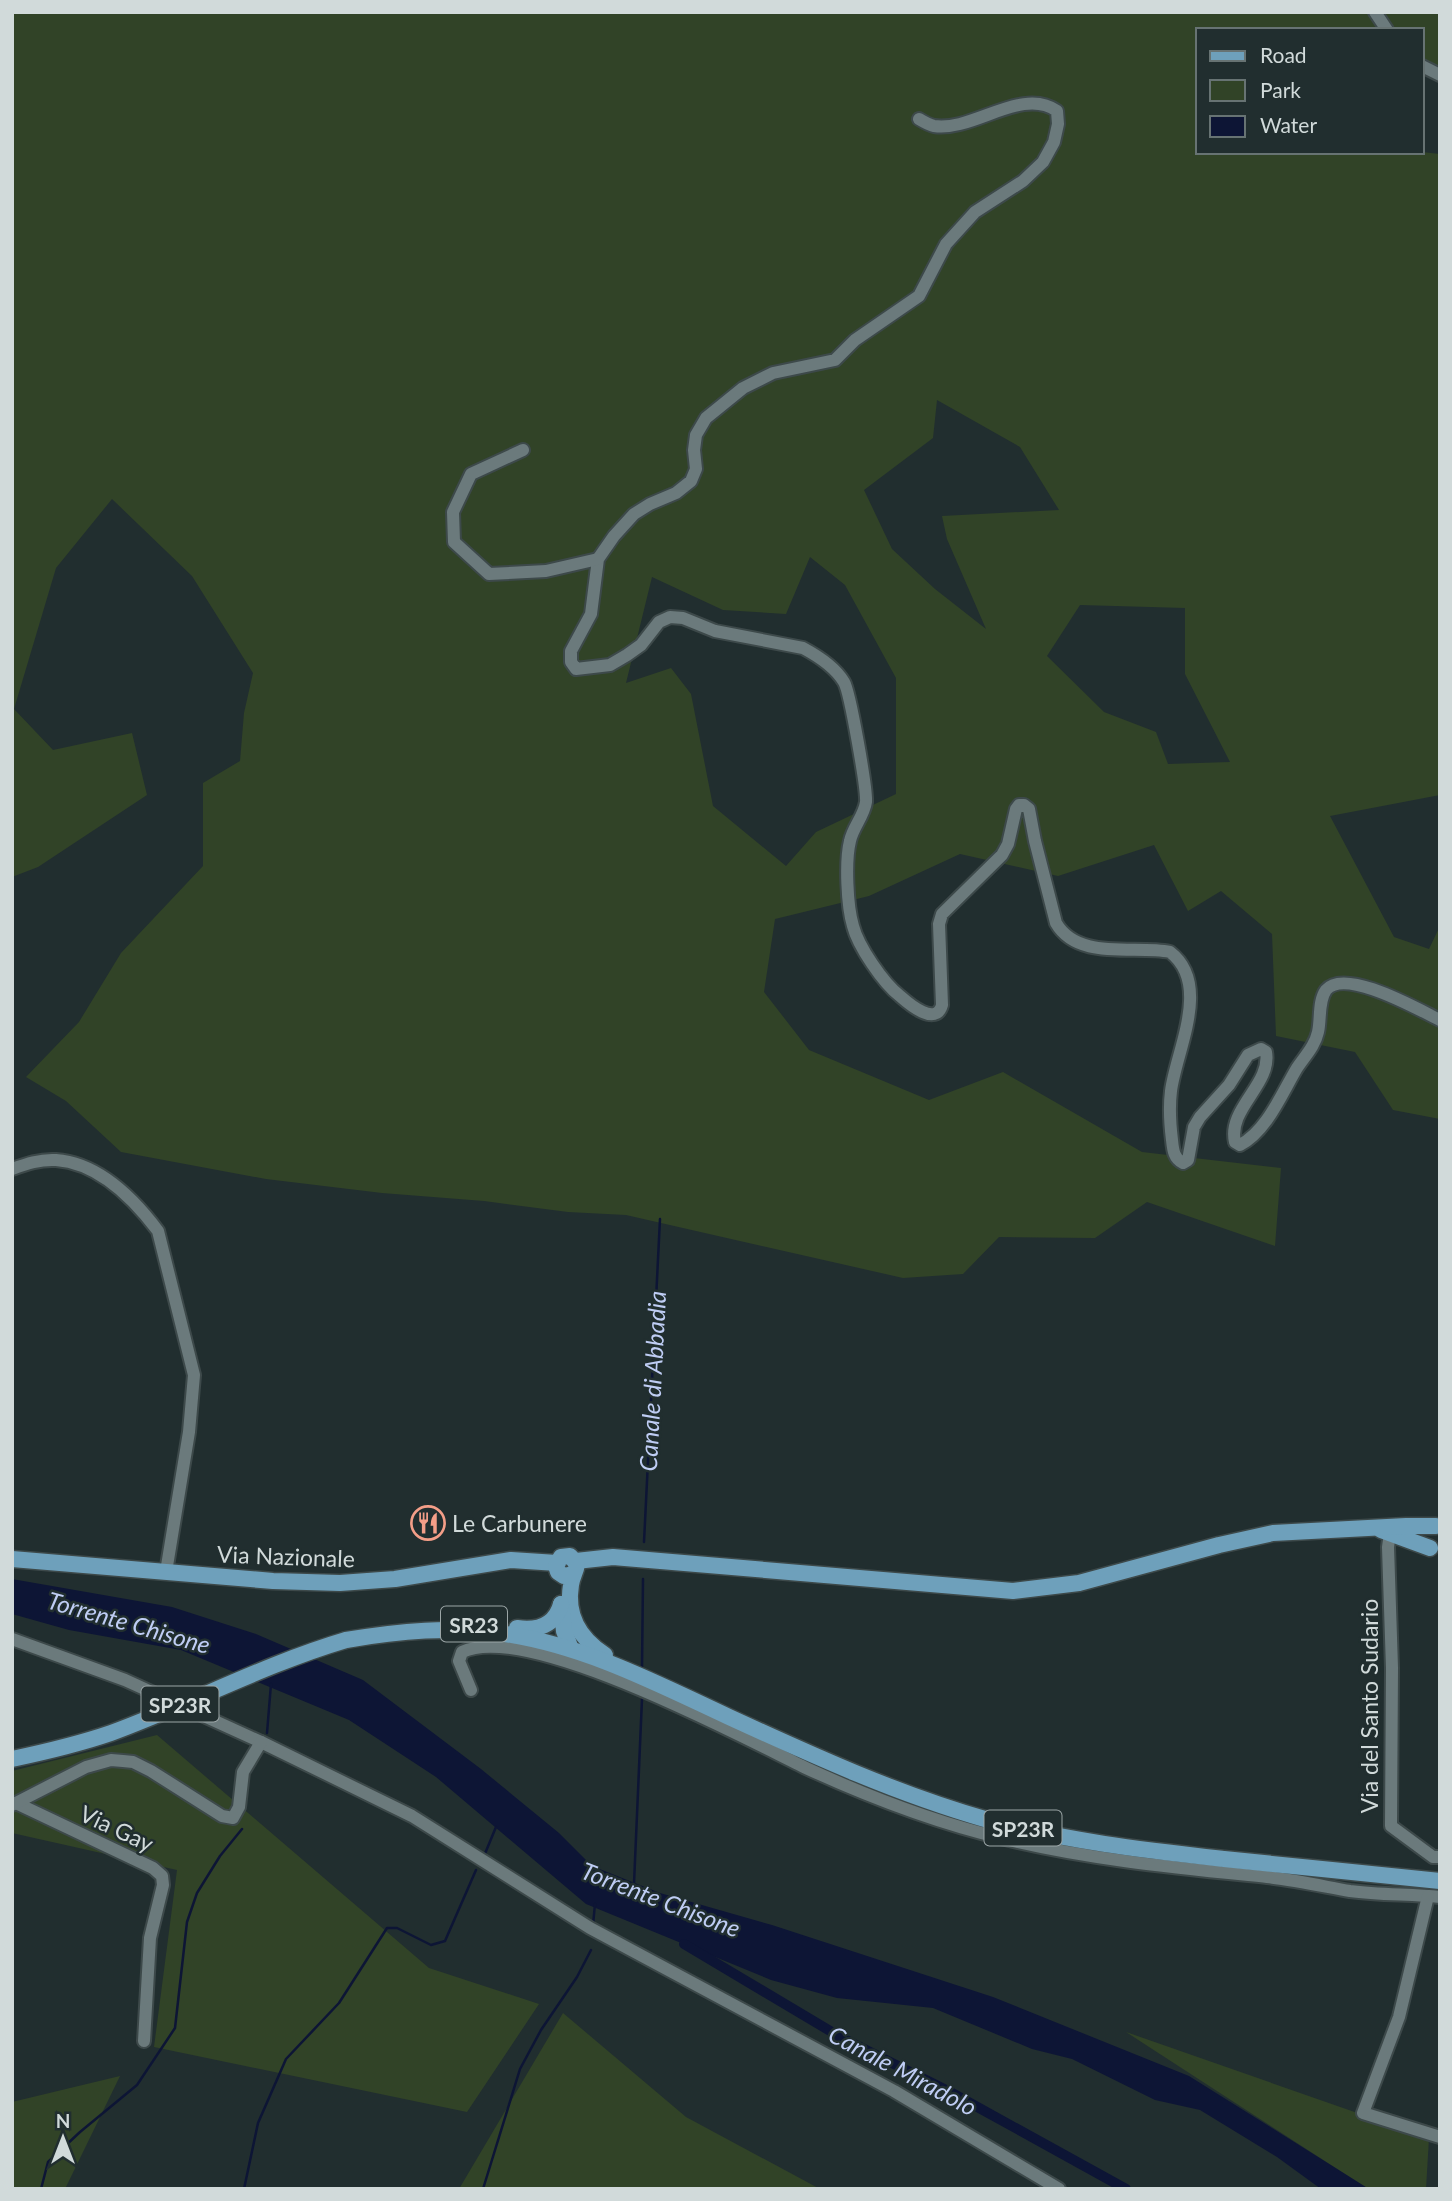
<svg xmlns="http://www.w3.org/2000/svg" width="1452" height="2201" font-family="Lato,sans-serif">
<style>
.green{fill:#314327;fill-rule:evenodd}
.water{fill:#0d1535}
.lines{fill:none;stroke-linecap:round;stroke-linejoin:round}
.stream{stroke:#0d1535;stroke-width:2.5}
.canal{stroke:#0d1535;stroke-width:10}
.minor-casing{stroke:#3d494a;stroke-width:16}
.major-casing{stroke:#3d494a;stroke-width:19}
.minor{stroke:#6b7a7c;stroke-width:12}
.major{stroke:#6ea0bb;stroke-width:16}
.major-bridge-casing{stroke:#3d494a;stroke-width:19;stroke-linecap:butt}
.major-bridge{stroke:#6ea0bb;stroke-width:16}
.labels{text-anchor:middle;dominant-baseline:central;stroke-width:5;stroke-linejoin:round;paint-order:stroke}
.shield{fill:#212e2f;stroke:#9ca6a7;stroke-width:2}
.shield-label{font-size:21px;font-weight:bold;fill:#d1dada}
.poi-label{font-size:23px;fill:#d1dada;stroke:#212e2f;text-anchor:start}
.street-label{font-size:23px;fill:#d1dada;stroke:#212e2f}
.water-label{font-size:24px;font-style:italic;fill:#bfcdf4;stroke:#212e2f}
</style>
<rect width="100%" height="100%" fill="#212e2f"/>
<g class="green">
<path d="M12 12H1440V66L1422 64V30H1198V152H1422L1440 154V795L1330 816 1394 937 1429 949 1440 926V1119L1393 1110 1355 1052 1276 1036 1272 934 1221 891 1188 911 1154 845 1058 876 960 854 869 896 775 919 764 992 809 1050 929 1100 1003 1072 1142 1152 1281 1168 1275 1246 1147 1202 1095 1238 999 1237 963 1274 903 1278 626 1215 568 1212 484 1201 382 1193 266 1179 121 1152 66 1101 26 1077 79 1022 121 953 203 866V783L240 761 244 713 253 673 192 576 112 499 56 568 14 709 53 750 132 733 147 795 38 867 12 877ZM937 400 1020 447 1059 510 942 516 947 539 986 629 935 589 892 549 864 490 933 438ZM810 557 845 585 896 678V794L816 832 786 866 713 806 691 694 671 668 626 683 652 577 723 610 786 614ZM1080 605 1185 608V674L1230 762 1168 764 1156 732 1104 712 1047 656Z"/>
<path d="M157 1735 429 1968 539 2004 467 2112 154 2047 177 1870 12 1833V1771Z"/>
<path d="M563 2013 686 2117 820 2189H459Z"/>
<path d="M1126 2032 1429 2138 1426 2189H1368Z"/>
<path d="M120 2076 65 2189H12V2102Z"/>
</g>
<path class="water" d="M12 1579 172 1607 256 1634 363 1680 481 1769 559 1833 592 1866 660 1893 772 1925 993 1997 1189 2076 1369 2189H1321L1277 2157 1200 2110 1155 2100 1072 2059 1032 2049 933 2008 837 1998 771 1980 586 1904 436 1777 349 1720 181 1650 69 1630 12 1614Z"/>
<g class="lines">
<g class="stream">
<path d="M644 1542 660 1219"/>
<path d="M642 1667 643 1579"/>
<path d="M267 1733 271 1684"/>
<path d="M484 1856 496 1827"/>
<path d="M634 1884 642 1699"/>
<path d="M593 1925 595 1904"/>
<path d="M41 2189 48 2162 80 2132 137 2085 175 2028 187 1922 197 1893 220 1856 242 1829"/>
<path d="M244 2189 258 2123 286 2059 339 2003 387 1928H397L431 1945 445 1941 476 1870"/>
<path d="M483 2189 520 2069 541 2030 577 1977 591 1950"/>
</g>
<path class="canal" d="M684 1944 842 2038 952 2093 1126 2189"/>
<g class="minor-casing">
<g id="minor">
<path d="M1375 12 1387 30"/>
<path d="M1422 66 1440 75"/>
<path d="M919 119C924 122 929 125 934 126 973 132 1022 86 1057 111L1058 124 1054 142 1043 162 1023 181 975 212 946 244 919 296 855 340 835 360 773 373 743 388 706 418 696 435 694 450 696 469 691 481 676 493 650 504 634 514 614 536 598 559 591 614 571 651V662L576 669 610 665 627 655 641 645 659 622 670 617 683 618 715 631 803 648C818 656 835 667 844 682 850 692 867 789 866 802 864 816 853 827 850 841 845 861 847 906 853 926 858 946 883 983 900 996 909 1004 936 1027 942 1005L939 924 942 914 1002 855 1008 844 1016 809 1019 805H1024L1029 809 1035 841 1056 923C1078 961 1135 945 1170 952 1212 984 1176 1051 1171 1091 1169 1107 1170 1124 1172 1140 1173 1150 1174 1159 1183 1163L1188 1160 1194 1127 1200 1117 1229 1085 1248 1055 1261 1049 1266 1052C1272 1084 1227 1109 1235 1142L1240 1145C1267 1131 1282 1093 1297 1068 1305 1056 1315 1046 1318 1032 1321 1019 1318 1001 1326 990 1345 967 1419 1010 1440 1020"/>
<path d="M523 450 471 474 453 512 454 542 489 574 546 571 598 559"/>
<path d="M12 1169C26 1164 40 1159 56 1160 98 1163 134 1199 158 1231L194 1375 189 1432 166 1572"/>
<path d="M1390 1533 1388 1547 1392 1668 1391 1826 1433 1857H1440"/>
<path d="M12 1639 125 1680 261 1742 412 1816 590 1928 894 2091 1059 2189"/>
<path d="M471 1690 459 1661 462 1652C526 1621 740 1736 806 1768 869 1797 937 1823 1005 1839 1091 1860 1179 1868 1267 1877 1295 1880 1322 1886 1350 1891 1380 1895 1410 1894 1440 1897"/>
<path d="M16 1803 153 1868 162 1876 163 1885 150 1938 144 2041"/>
<path d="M12 1805 86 1767 111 1760 123 1761 133 1762 151 1771 222 1816 233 1818 239 1807 243 1772 261 1742"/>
<path d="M1428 1896 1399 2017 1363 2113 1440 2137"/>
</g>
</g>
<g class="major-casing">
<g id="major">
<path d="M1381 1530 1430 1548"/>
<path d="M12 1559 273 1581 340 1583 395 1579 511 1560 557 1563"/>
<path d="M576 1561 613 1557 1013 1591 1079 1583 1219 1545 1273 1533 1406 1526H1436"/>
<path d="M573 1574 564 1576 558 1572 556 1566 561 1557 570 1556 577 1564C576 1572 572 1577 571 1585 566 1615 580 1639 605 1655"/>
<path d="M561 1604 564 1631 571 1649"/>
<path d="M517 1628C537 1631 555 1626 561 1604"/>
<path d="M346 1640C399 1631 451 1626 505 1634 585 1646 656 1683 729 1717 814 1756 897 1794 988 1820 1065 1841 1145 1850 1224 1859 1296 1866 1368 1874 1440 1881"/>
</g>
</g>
<use href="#minor" class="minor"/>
<use href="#major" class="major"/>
<g class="major-bridge-casing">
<path id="major-bridge" d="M12 1759C45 1752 79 1744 111 1733 190 1704 265 1664 346 1640"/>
</g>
<use href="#major-bridge" class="major-bridge"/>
</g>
<defs>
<g id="restaurant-ring" transform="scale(1.75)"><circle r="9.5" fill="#212e2f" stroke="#f49e88" stroke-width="1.5"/><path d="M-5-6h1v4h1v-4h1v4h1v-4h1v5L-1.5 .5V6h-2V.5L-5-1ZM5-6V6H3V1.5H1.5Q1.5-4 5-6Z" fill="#f49e88"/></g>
</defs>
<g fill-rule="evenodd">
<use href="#restaurant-ring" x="428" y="1523"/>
</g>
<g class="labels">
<g class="shield">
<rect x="441" y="1606.5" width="66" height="35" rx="5"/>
<rect x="141.5" y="1686.5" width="77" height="35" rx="5"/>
<rect x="984.5" y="1810.5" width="77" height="35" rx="5"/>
</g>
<g class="shield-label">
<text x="474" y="1624">SR23</text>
<text x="180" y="1704">SP23R</text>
<text x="1023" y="1828">SP23R</text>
</g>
<g class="poi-label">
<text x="452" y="1523">Le Carbunere</text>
</g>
<g class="street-label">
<text transform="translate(286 1556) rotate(2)">Via Nazionale</text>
<text transform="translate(1369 1706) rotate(-90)">Via del Santo Sudario</text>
<text transform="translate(117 1828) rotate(25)">Via Gay</text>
</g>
<g class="water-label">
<text transform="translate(652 1381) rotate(-87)">Canale di Abbadia</text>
<text transform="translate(129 1622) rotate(16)">Torrente Chisone</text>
<text transform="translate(661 1899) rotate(21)">Torrente Chisone</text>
<text transform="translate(903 2070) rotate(28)">Canale Miradolo</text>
</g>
</g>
<rect width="1452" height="2201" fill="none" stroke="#d1dada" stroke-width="28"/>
<rect x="1196" y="28" width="228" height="126" fill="#212e2f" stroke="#677373" stroke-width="2"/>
<rect x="1210" y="51" width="35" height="10" fill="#6ea0bb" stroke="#677373" stroke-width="2"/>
<text x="1260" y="63" font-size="21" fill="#d1dada">Road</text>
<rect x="1210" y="80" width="35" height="21" fill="#314327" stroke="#677373" stroke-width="2"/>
<text x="1260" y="98" font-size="21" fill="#d1dada">Park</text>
<rect x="1210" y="116" width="35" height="21" fill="#0d1535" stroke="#677373" stroke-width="2"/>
<text x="1260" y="133" font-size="21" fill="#d1dada">Water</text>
<g transform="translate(63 2138)" stroke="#212e2f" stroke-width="5" paint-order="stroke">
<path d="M0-5L12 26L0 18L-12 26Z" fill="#d1dada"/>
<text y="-10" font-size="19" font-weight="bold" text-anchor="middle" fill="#d1dada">N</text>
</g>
</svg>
